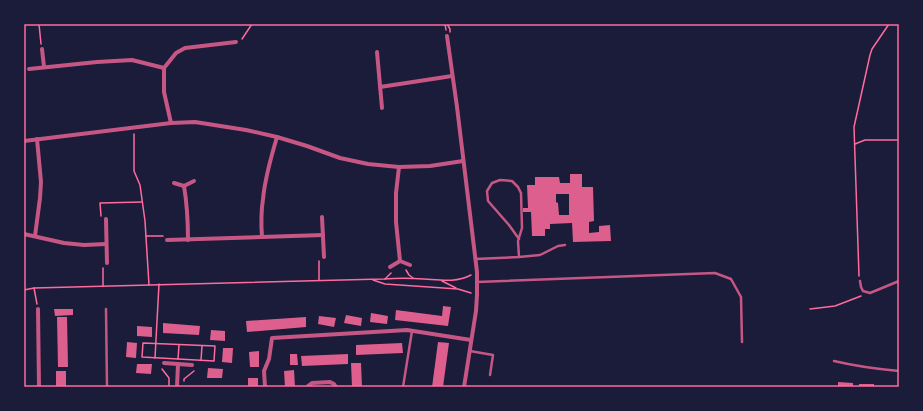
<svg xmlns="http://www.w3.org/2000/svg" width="923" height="411" font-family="Georgia,serif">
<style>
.building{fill:#dd5f8e;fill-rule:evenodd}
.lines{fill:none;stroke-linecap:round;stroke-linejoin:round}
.path{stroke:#ff6b9d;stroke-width:1.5}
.service{stroke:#c65784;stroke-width:2.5}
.minor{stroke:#c65784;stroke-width:4}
.neatline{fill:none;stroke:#ff6b9d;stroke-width:1.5}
</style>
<rect width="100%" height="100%" fill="#1b1b3a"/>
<g class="building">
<path d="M570 174H582V187H593L594 221 589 222V233L599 232V226L610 225 611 241 573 242 572 223 550 224V229H545V236H532L531 212H523V208H528L527 185H535V177H559L560 183H570ZM556 194H569V215H559L558 203 556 202Z"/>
<path d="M443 306 451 307 448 326 395 320 396 310 442 316Z"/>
<path d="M54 309H73V315L55 316Z"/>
<path d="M371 313 388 316 387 324 370 322Z"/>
<path d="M346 315 362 318 361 326 344 323Z"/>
<path d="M319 316 336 318 334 327 318 324Z"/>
<path d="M57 317H67L68 367H58Z"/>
<path d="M306 317V327L247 332 246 321Z"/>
<path d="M163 323 200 326 199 335 163 333Z"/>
<path d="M137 326 152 327V337L137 336Z"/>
<path d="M211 330 225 331V341L210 340Z"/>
<path d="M127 342 137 343 136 358 126 357Z"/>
<path d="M438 342 449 343 443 387H432Z"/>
<path d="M402 343 403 353 356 355V345Z"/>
<path d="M223 348H233L232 363 222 362Z"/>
<path d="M259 351V367H250L249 352Z"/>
<path d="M290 354H297L298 365H290Z"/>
<path d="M348 354V364L302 366 301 356Z"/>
<path d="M351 363H361L362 387H352Z"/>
<path d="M137 364H152L151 374 136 373Z"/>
<path d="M208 368 223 369 222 378H207Z"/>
<path d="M294 370 295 387H285L284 371Z"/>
<rect x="56" y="371" width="10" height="16"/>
<rect x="248" y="378" width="10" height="9"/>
<path d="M838 382 853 383V387H838Z"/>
<rect x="859" y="384" width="15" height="3"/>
</g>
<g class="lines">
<g class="path">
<path d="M39 24 41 44"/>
<path d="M445 24 446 30"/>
<path d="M447 24 450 29V32"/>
<path d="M242 39 252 24"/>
<path d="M134 134V171L140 185 145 221 149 285"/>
<path d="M855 144 865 140H899"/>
<path d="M101 216 100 203 142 202"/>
<path d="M146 236H163"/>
<path d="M319 261V280"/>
<path d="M103 268V286"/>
<path d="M406 270 409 275 413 278"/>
<path d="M859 276 854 127 870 55 872 49 889 24"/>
<path d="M385 279 391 273"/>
<path d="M373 280 385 284 458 289 471 293"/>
<path d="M442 281 456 288"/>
<path d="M34 288 37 304"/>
<path d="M24 290 34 288C150 285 267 281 384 279 397 278 410 278 424 279 440 280 456 283 471 275"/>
<path d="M810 309 835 306 861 296"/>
<path d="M143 343 215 346 214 361 142 357Z"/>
<path d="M155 358 159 284"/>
<path d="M178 359 179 345"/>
<path d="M201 360 202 346"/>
<path d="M162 369 169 378V387"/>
<path d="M184 381V379L194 371"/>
</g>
<g class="service">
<path d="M519 257 540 255 558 246 565 245"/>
<path d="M475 259 519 257 518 241 522 228 521 193 518 187 512 181 500 180 492 183 487 191 488 201 509 225 519 239"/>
<path d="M860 281 861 287 863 291 870 293 899 281"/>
<path d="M477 282 715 273 731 279 741 297 742 342"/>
<path d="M106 309 107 387"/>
<path d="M470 351 493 355 490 375"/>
<path d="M834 361C855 366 877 369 899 371"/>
<path d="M403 387 412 331"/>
</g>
<g class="minor">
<path d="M447 36 457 107 477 272V295L476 311 464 387"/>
<path d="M42 49 44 67"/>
<path d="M377 52 382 108"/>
<path d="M29 69 97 62 132 60 164 68"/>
<path d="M380 87 452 76"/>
<path d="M171 123 164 92V68L176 53 185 48 236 42"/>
<path d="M24 141 171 123 195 122 246 130 277 137 307 146 340 158 368 164 399 167 430 166 463 161"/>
<path d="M399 167 396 193V222L400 261"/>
<path d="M174 183 184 186 194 181"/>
<path d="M184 186C187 204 188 222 188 240"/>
<path d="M322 217 324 257"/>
<path d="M106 219 107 263"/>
<path d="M24 234 64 243 84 245 106 244"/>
<path d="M35 236 40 198 41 182 37 139"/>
<path d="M262 237C261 224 261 212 263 199 265 178 271 157 277 137"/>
<path d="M167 240 323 235"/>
<path d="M390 267 400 261 410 265"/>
<path d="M38 309 39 387"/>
<path d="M164 363 192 365"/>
<path d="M177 387 178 364"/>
<path d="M265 387 264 371 269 359 272 338 407 330 471 340"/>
<path d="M308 387V386L312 383 330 382 334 384 336 387"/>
</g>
</g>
<rect width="923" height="411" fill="none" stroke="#1b1b3a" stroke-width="50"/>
<rect x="25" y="25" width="873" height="361" class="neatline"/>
</svg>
